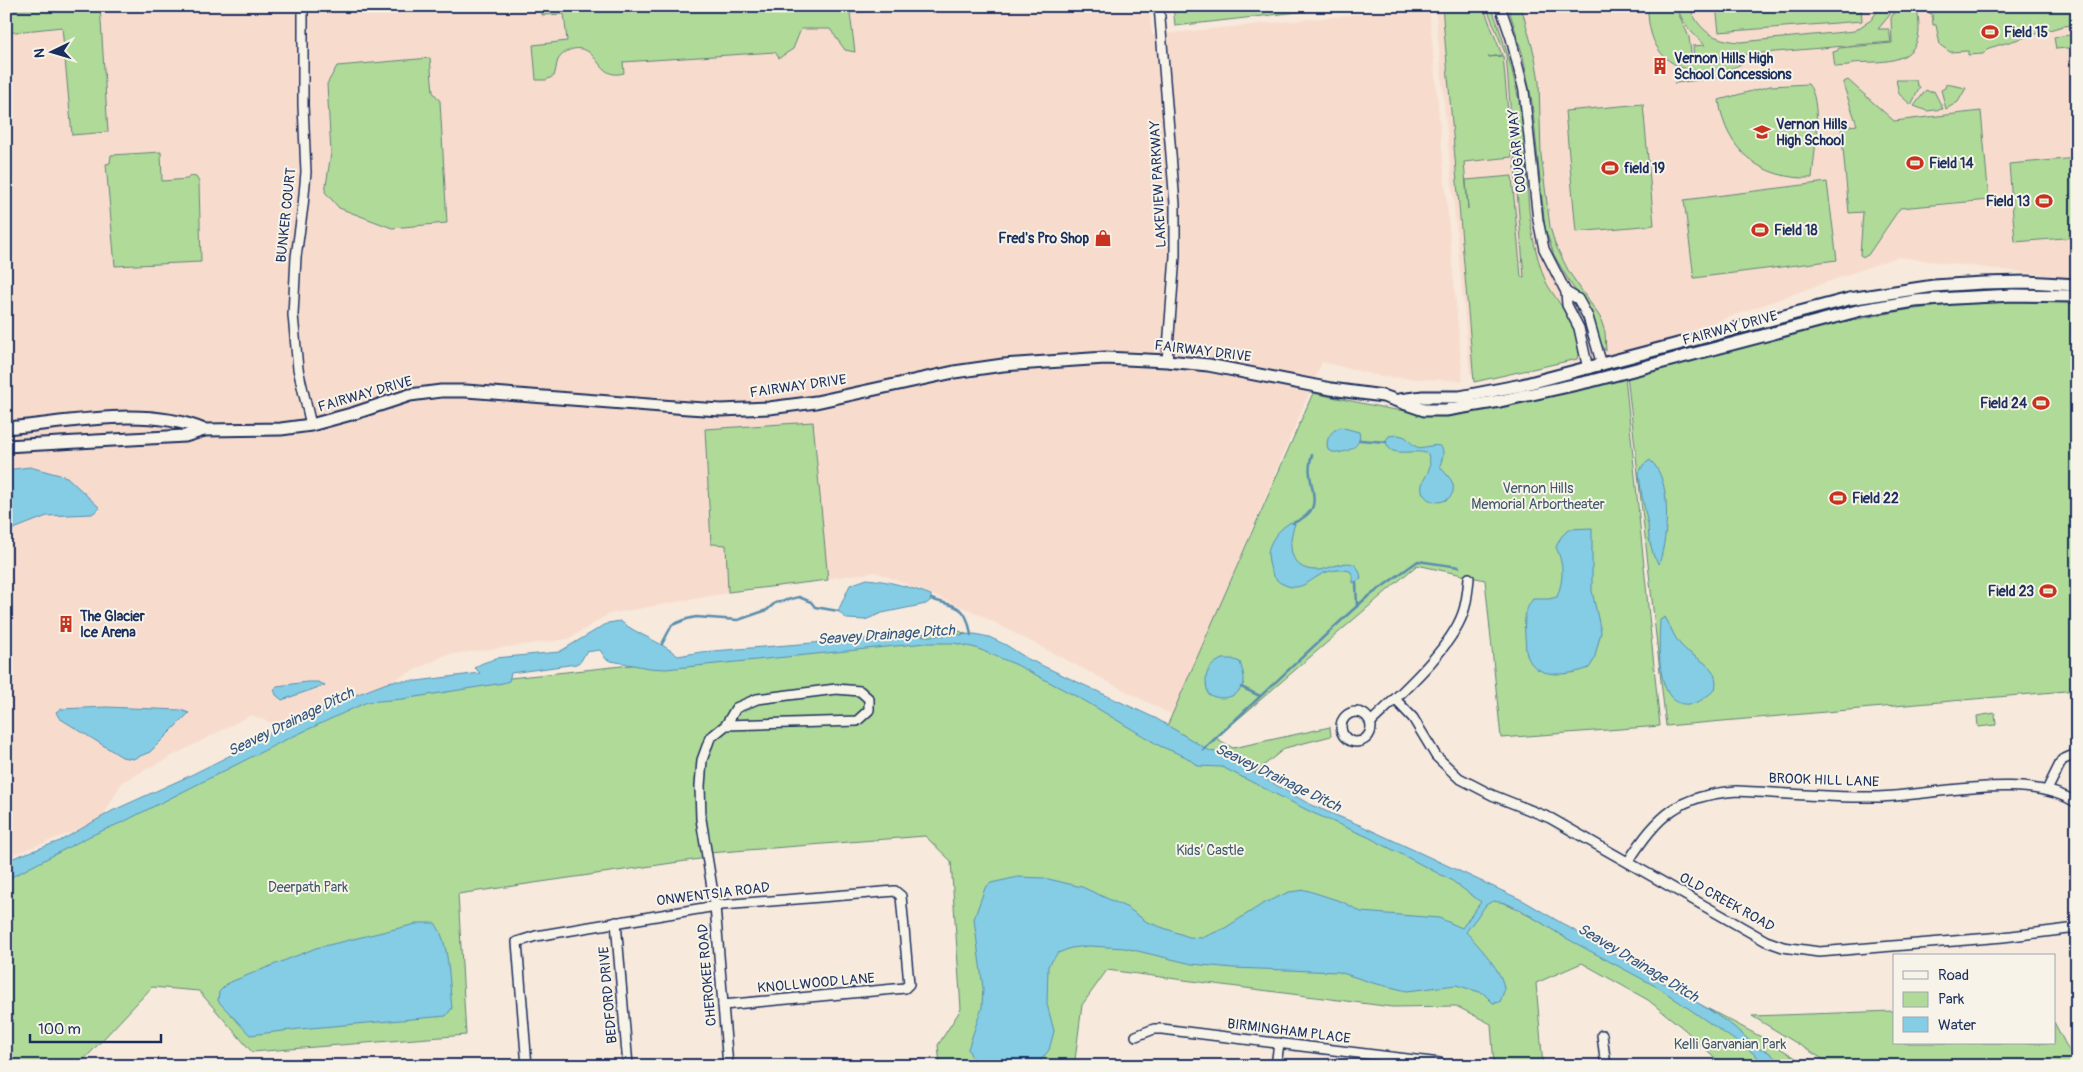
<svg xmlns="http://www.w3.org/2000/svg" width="2083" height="1072" font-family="Pangolin,sans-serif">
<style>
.built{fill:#f7dccd}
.green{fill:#afda98;stroke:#65847b}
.water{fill:#84cde5;stroke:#5a8eaf}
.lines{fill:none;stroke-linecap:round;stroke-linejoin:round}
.stream{stroke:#5a8eaf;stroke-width:2.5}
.minor-casing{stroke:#1b2f5e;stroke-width:12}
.major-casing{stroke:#1b2f5e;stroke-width:15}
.minor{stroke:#f7f3e8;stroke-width:9}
.major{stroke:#f7f3e8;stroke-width:11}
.labels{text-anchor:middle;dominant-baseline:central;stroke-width:4;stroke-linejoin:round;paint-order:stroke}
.poi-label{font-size:14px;font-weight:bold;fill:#1b2f5e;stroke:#f7f3e8;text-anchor:start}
.street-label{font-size:14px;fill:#1b2f5e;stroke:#f7f3e8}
.park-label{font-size:14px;fill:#405a6c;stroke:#f7f3e8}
.water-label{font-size:15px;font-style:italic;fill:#355680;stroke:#f7f3e8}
</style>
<rect width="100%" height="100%" fill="#f7e9dc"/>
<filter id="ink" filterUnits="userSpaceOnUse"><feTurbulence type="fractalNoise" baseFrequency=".02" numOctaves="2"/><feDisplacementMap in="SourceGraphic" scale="10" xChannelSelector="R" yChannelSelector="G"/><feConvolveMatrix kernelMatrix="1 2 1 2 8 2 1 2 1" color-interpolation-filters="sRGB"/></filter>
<g filter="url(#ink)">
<g class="built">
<path d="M6 6H1149L1152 35 1429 7 1463 381 1383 377 1322 362 1174 716 972 611 876 572 745 590 609 614 568 639 446 655 288 730 251 715 122 782 100 822 6 857Z"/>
<path d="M1435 6H2077V279L1897 257 1621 356 1470 374Z"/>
</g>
<g class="green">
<path d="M69 6H100L108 132 72 135 62 27 6 33V11Z"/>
<path d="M542 6H928L850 13 855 52 845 50 830 29H801L793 49 779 58 775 52 623 62 624 73C606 78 602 66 592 55 582 44 565 48 558 60 556 65 556 71 554 76L546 80H536L533 45 567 41 564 14 542 15Z"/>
<path d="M1173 6H1351L1175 26Z"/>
<path d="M1442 6H1483L1502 55 1488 57 1503 56 1512 157 1464 162 1468 209 1466 180 1512 176 1521 277H1524L1506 55 1486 6H1491C1507 48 1519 90 1524 134 1528 173 1526 214 1536 251 1539 262 1542 274 1547 284 1559 305 1585 332 1577 359L1474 382Z"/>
<path d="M1508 6H1521L1535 57 1539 81 1541 155 1550 227 1555 244 1569 272 1600 317 1605 332 1606 351 1601 344 1584 302 1570 283 1554 255 1545 228 1532 102 1523 56Z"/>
<path d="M1648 6H1675L1689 37 1692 60 1739 56 1740 59H1743L1744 62C1734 69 1726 70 1715 71 1670 75 1647 50 1648 6Z"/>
<path d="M1677 6H1689C1700 32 1713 40 1741 42L1854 31 1871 20 1881 6H1894L1889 16 1878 29H1889L1891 42 1694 59 1693 46 1705 45C1692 33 1682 24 1677 6Z"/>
<path d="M1716 6H1861L1862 21 1719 32Z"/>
<path d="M1897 6H1917C1918 17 1921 31 1917 41 1908 66 1874 61 1852 63L1849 66 1835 67 1833 52 1837 51 1839 48 1892 43 1891 18Z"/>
<path d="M1934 6H2077V25L2063 26 1989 48 1983 54 1968 55V51L1950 52 1940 45 1936 25H1933L1932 14 1929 13Z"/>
<path d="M2077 34V47L2056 49 2054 37Z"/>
<path d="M430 58 433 92 440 101 447 223 392 228 339 208 325 192 331 153 327 84 337 66Z"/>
<path d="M1685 74 1698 76 1735 74 1734 76 1674 83 1685 82Z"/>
<path d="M1848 80 1894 121 1981 111 1989 200 1900 208 1868 255 1864 257 1860 255 1863 212 1849 213 1841 127 1857 125 1844 87V82Z"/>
<path d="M1916 80 1917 85 1920 87 1911 105 1899 94 1896 80Z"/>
<path d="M1808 84C1823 100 1814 157 1812 178 1762 180 1725 151 1719 100L1770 86Z"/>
<path d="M1946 84 1966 88 1958 102 1946 109 1941 90 1945 88Z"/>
<path d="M1926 90 1930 92 1934 91 1943 109 1927 111 1914 106Z"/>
<path d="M1643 104 1654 225 1576 232 1565 111Z"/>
<path d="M161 152 162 181 187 179 190 176 196 177 199 182 201 262 115 266 106 164 110 163 111 155Z"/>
<path d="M2077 158V237L2015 242 2009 164Z"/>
<path d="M1827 182 1837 260 1694 278 1684 200Z"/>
<path d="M1983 301 2077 303V690L1666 726 1627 375 1811 328 1906 310Z"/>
<path d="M1625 376 1660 726 1501 738 1485 580 1417 565 1216 738 1233 748 1330 727 1331 736 1285 748 1251 776 1605 954 1765 1039 1809 1066H1724L1684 1029 1648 1000 1582 963 1536 983 1543 1066H1494L1491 1024 1456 1006 1392 1007 1107 970 1082 1005 1075 1060 1080 1066H940L938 1045 961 1009 951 861 925 836 709 853 700 859 458 894 466 1035 252 1052 199 991 152 987 78 1066H6V870L361 694 957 630 1072 682 1164 733 1313 393 1390 409 1415 412Z"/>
<path d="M813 422 828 580 728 592 726 545 711 544 705 429Z"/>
<path d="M1995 713 1996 725 1978 727 1977 716Z"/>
<path d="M1894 1011V1043H2054V1022L2077 1066H1834L1752 1016Z"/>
</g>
<g class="water">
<path d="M1340 427 1359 432C1364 448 1340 457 1328 450 1325 439 1330 432 1340 427Z"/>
<path d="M1397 435C1410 436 1408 443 1417 447 1424 450 1444 438 1443 454 1443 458 1441 461 1440 466 1444 473 1451 477 1453 485 1457 503 1428 509 1422 491 1420 482 1427 477 1429 469 1431 464 1429 459 1428 454 1414 447 1388 461 1386 440L1389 436Z"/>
<path d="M1650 460C1673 480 1668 537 1659 564L1654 557 1649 539 1648 525 1641 491 1639 473 1643 465Z"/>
<path d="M30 467 67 477 100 508 92 514 47 516 6 532V470Z"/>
<path d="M1291 522 1295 524C1287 544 1289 570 1316 570 1331 571 1358 549 1361 579L1353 583V576L1350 571C1341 569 1333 570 1324 573 1309 580 1300 593 1283 584 1277 582 1273 576 1271 570 1269 564 1267 554 1269 548 1273 536 1281 528 1291 522Z"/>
<path d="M1592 528V591L1601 632 1594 660 1589 668C1571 675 1535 681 1527 655 1525 650 1526 642 1525 636 1524 621 1524 610 1533 599H1549L1557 597C1564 578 1564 565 1556 547L1561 537 1569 529Z"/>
<path d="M867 579C889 581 910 587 931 595V600L926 604 882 613 865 620 847 619 838 611 850 585Z"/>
<path d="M1665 617C1670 625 1674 637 1680 644 1694 661 1721 663 1715 690 1709 694 1702 701 1695 703 1654 714 1659 645 1660 620Z"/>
<path d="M620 621C638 635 660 641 678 656L701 652 862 639 899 633 928 636 975 634 989 637 1006 645 1028 659 1157 719 1210 751 1220 753 1311 805 1362 826 1524 901 1708 1009 1733 1026 1759 1049C1769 1049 1776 1059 1782 1066H1768L1753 1053 1659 988 1564 937 1521 910 1505 903 1493 901 1486 905 1466 932C1477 944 1505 973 1504 991 1503 994 1501 999 1500 1002L1493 1003 1483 993 1456 985 1407 991 1373 983 1339 972 1233 968 1192 964 1125 948 1089 946 1071 948 1058 953 1048 966 1047 1004 1054 1031 1049 1050 1037 1065 972 1066 974 1062 968 1049 982 1007 983 988 974 919 985 888 991 883 1018 877 1044 878 1082 887 1128 908 1147 922 1189 937 1202 938 1225 928 1264 903 1289 892 1306 890 1343 902 1361 912 1439 918 1462 928 1481 902 1451 880 1368 837 1313 813 1222 767 1198 766 1186 757 1160 746 1085 701 1017 665 976 648 954 643H926L666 669 649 668 611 661 606 659 600 650 586 652 581 661 576 664 511 673 509 681 503 683 403 699 367 702 281 742 125 821 90 836 6 880V862L13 858 60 841 112 811 187 777 263 739 274 729 348 698 392 681H417L480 673 475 668C481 662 489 662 496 658L559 652 608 623Z"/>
<path d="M1222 659H1232L1240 662C1242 669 1246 679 1243 685 1236 699 1220 701 1208 694 1204 677 1205 667 1222 659Z"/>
<path d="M307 682H318L325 685 282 700 276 695 274 689 277 686Z"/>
<path d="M106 707 181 710 189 713 150 752 133 759 122 757 59 718 56 712 60 709Z"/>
<path d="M420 923H435C450 943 449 983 452 1008L446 1016 299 1029 250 1035 218 1001 219 992 228 983 316 948Z"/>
</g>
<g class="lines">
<g class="stream">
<path d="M1360 440 1386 442"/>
<path d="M1293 523C1333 507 1301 483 1312 455"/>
<path d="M1356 582 1357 606"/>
<path d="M931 599C957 608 966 603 971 635"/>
<path d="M662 644 672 625 687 619 696 617 738 620 767 610 775 603 799 597 811 602 815 607 838 611"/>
<path d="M1241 687 1260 696"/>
<path d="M1203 750 1345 617 1365 599 1418 561 1459 567"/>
</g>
<g class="minor-casing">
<g id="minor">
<path d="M303 6V105L306 172 303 206 296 257 293 315 298 369 311 425"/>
<path d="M1159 6 1175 204V256L1167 361"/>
<path d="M1500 6 1511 38 1524 91 1538 220 1544 249 1566 292 1567 305 1579 328 1588 369"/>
<path d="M1566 292 1578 299 1588 317 1602 365"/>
<path d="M1395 699 1413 718 1436 756 1459 778 1492 795 1550 818 1766 941 1783 947 1819 952 2003 937 2077 928"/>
<circle cx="1356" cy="727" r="15"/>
<path d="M1371 722C1400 694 1450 650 1463 613 1467 602 1468 589 1469 578"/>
<path d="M726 725 736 708 757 699 836 689 860 691 869 699V710L857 721 726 725 710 738 702 760 700 786 701 819 715 906 728 1066"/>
<path d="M2047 790 2062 760 2071 756 2077 757"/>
<path d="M1628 862C1658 815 1679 795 1737 791 1784 793 1832 798 1878 797 1934 795 2030 771 2077 803"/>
<path d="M616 922 628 1066"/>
<path d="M1602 1035 1606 1066"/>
<path d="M1136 1036 1154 1029H1162L1440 1063V1066"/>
<path d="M178 1066H186"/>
<path d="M527 1066 517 942 536 936 722 905 895 891 901 896 909 984 905 988 723 1005"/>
<path d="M1276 1066 1279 1043"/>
</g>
</g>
<g class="major-casing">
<g id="major">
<path d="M1399 400 1423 397H1460L1522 385 1849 299 1934 286 1982 283 2027 282 2077 285"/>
<path d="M6 428C67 423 146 405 204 430"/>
<path d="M6 446 185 436 204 430 281 429 311 425 355 413 410 395 441 391H466L688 408 721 410 769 408 816 402 954 372 1003 365 1105 358 1167 361 1208 365 1331 389 1383 396 1424 410H1446L1500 401 1591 381 1861 310 1915 301 1955 298 2013 295 2077 296"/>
</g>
</g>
<use href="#minor" class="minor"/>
<use href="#major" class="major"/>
</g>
</g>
<defs>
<g id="stadium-bare" transform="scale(1.35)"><path d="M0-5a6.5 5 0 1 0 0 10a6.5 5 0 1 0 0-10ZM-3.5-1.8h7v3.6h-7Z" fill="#c8321e" stroke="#f7f3e8" stroke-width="2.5" paint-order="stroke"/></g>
<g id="building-bare" transform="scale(1.35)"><path d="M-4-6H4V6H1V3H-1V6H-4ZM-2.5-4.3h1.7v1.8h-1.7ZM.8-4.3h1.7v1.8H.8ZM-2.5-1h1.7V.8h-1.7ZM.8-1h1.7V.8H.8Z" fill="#c8321e" stroke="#f7f3e8" stroke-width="2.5" paint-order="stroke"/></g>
<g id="school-bare" transform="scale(1.35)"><path d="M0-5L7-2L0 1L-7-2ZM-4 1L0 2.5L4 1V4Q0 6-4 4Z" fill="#c8321e" stroke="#f7f3e8" stroke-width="2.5" paint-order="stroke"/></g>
<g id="shop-bare" transform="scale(1.35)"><path d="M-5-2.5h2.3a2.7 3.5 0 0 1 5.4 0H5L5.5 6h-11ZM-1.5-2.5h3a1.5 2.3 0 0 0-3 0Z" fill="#c8321e" stroke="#f7f3e8" stroke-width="2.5" paint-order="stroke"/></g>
</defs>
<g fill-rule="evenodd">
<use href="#stadium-bare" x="1990" y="32"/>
<use href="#building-bare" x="1660" y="66"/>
<use href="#school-bare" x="1762" y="132"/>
<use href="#stadium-bare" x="1915" y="163"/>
<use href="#stadium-bare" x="1610" y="168"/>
<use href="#stadium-bare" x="2044" y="201"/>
<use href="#stadium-bare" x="1760" y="230"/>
<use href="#shop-bare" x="1103" y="238"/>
<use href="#stadium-bare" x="2041" y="403"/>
<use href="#stadium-bare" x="1838" y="498"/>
<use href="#stadium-bare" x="2048" y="591"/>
<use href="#building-bare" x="66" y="624"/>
</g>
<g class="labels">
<g class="poi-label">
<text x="2004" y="32">Field 15</text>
<text x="1674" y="58">Vernon Hills High<tspan x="1674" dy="16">School Concessions</tspan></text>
<text x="1776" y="124">Vernon Hills<tspan x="1776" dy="16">High School</tspan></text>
<text x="1929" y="163">Field 14</text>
<text x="1624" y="168">field 19</text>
<text x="2030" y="201" text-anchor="end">Field 13</text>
<text x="1774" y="230">Field 18</text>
<text x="1089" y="238" text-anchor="end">Fred's Pro Shop</text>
<text x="2027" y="403" text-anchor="end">Field 24</text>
<text x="1852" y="498">Field 22</text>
<text x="2034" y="591" text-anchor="end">Field 23</text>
<text x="80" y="616">The Glacier<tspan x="80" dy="16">Ice Arena</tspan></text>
</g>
<g class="street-label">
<text transform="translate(1517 151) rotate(-96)">COUGAR WAY</text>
<text transform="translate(1158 184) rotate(-93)">LAKEVIEW PARKWAY</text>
<text transform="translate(286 215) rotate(-84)">BUNKER COURT</text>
<text transform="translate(1730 328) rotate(-15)">FAIRWAY DRIVE</text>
<text transform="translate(1203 351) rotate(7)">FAIRWAY DRIVE</text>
<text transform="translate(798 386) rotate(-8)">FAIRWAY DRIVE</text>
<text transform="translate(365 394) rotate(-16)">FAIRWAY DRIVE</text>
<text transform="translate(1824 780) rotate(2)">BROOK HILL LANE</text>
<text transform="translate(713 894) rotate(-7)">ONWENTSIA ROAD</text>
<text transform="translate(1727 902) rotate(29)">OLD CREEK ROAD</text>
<text transform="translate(707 975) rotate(-95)">CHEROKEE ROAD</text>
<text transform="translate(816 983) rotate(-5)">KNOLLWOOD LANE</text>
<text transform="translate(608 995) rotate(-95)">BEDFORD DRIVE</text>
<text transform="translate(1289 1031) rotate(7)">BIRMINGHAM PLACE</text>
</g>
<g class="park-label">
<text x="1538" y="488">Vernon Hills<tspan x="1538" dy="16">Memorial Arbortheater</tspan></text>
<text x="1210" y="850">Kids’ Castle</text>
<text x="308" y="887">Deerpath Park</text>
<text x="1730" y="1044">Kelli Garvanian Park</text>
</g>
<g class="water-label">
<text transform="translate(886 635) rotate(-4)">Seavey Drainage Ditch</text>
<text transform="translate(291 722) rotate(-26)">Seavey Drainage Ditch</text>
<text transform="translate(1278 778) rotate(26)">Seavey Drainage Ditch</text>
<text transform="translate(1638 963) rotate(31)">Seavey Drainage Ditch</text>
</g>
</g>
<rect width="2083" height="1072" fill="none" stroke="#f7f3e8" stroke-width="25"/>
<rect x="12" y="12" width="2058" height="1047" fill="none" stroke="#1b2f5e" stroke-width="2" filter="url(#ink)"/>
<rect x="1893" y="954" width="162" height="90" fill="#f7f3e8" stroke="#9fa5b1"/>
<rect x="1903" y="971" width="25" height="8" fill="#f7f3e8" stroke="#9fa5b1"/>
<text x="1938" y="980" font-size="15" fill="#1b2f5e">Road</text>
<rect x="1903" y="992" width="25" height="15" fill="#afda98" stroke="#9fa5b1"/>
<text x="1938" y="1004" font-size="15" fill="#1b2f5e">Park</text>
<rect x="1903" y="1017" width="25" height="15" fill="#84cde5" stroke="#9fa5b1"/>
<text x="1938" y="1030" font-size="15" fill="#1b2f5e">Water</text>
<g transform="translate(52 52) rotate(265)" stroke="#f7f3e8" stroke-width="4" paint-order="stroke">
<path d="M0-4L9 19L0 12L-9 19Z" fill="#1b2f5e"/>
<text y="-8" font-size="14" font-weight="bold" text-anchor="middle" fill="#1b2f5e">N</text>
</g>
<path d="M30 1034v8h131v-8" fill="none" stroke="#1b2f5e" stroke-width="2.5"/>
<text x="38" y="1034" font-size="15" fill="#1b2f5e" stroke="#f7f3e8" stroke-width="4" paint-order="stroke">100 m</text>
</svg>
